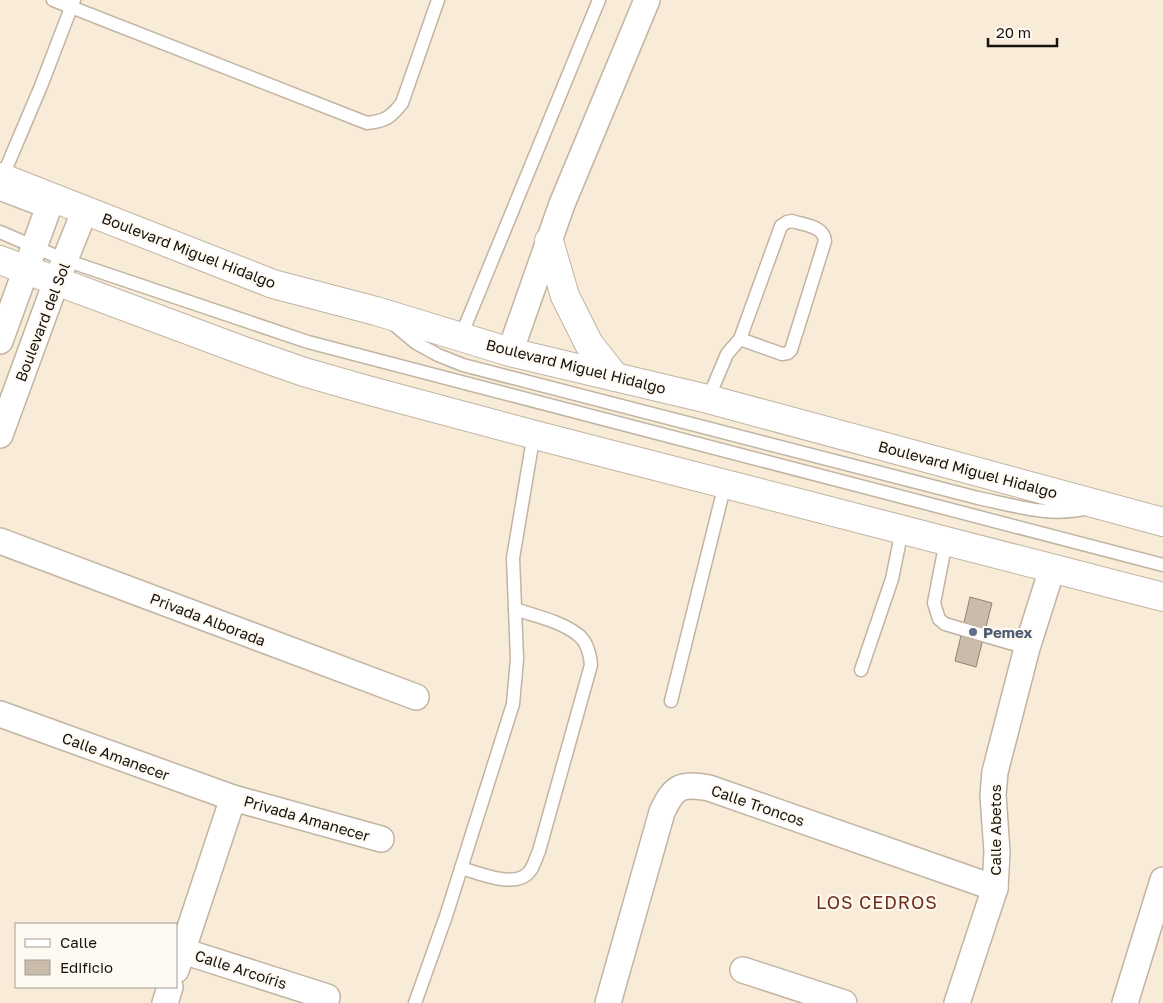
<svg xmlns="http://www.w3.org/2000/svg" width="1163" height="1003" font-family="'Golos Text',sans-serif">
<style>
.building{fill:#c9bcaa;stroke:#8f8372}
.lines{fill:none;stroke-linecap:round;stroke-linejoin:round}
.lane-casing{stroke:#c1b4a2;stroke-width:15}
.street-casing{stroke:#c1b4a2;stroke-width:28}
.secondary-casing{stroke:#c1b4a2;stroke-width:30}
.lane{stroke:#fff;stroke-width:12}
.street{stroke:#fff;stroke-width:25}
.secondary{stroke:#fff;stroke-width:28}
.service-dot{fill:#5c6f8a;stroke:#fef9f1;stroke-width:2}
.labels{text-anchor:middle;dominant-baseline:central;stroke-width:4;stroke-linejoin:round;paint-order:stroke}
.street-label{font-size:15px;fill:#17120c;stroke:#fef9f1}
.service-label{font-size:15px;font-weight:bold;fill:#4e5e75;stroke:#fef9f1;text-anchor:start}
.quarter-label{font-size:18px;letter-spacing:1px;fill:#6f2c19;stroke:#fef9f1}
</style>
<rect width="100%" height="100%" fill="#f8ebd8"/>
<path class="building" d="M970 597 992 603 976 667 955 661Z"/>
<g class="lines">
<g class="lane-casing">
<g id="lane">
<path d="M53 0 367 123C386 121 391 117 402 103L438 0"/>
<path d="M2 178 41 86 74 0"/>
<path d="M0 194 47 212"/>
<path d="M0 232 65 260 308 342 1163 565"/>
<path d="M392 323 416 343 438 355 463 365 978 498C1012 505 1049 517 1084 509"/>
<path d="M461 336 599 0"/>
<path d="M708 399 727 354 740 339 782 354 788 353 791 350 825 241C824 226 804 225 792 221L787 222 781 226 740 339"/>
<path d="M946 541 934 603 939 619 945 624 1027 648"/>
<path d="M861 670 892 579 902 530"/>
<path d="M671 701 725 484"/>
<path d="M461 868C478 873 516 889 529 872 534 867 536 857 539 851L591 665C590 654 587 641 577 634 560 621 535 616 515 609"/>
<path d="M415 1003 446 916 513 704 517 659 513 558 531 451 535 435"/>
</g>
</g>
<g class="street-casing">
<g id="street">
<path d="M0 341 52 198"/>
<path d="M510 352 562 204 647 0"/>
<path d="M0 435 56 282 85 210"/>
<path d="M0 541 416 697"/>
<path d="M0 714 233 798 381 839"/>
<path d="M183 951 327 997"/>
<path d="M176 970 233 798"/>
<path d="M743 970 844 1003"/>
<path d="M165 1003 170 987"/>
<path d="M608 1003 662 812C674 786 681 783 709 788L995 888"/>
<path d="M957 1003 995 888 997 852 993 795 995 772 1027 648 1052 569"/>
<path d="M1125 1003 1163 880"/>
</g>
</g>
<g class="secondary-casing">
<g id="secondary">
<path d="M0 177 273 284 376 311 510 352 708 399 1163 522"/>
<path d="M549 241 565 296 589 344 615 377"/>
<path d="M0 260 244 351 304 372 367 390 535 435 1163 597"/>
</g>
</g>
<use href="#lane" class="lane"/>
<use href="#street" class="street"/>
<use href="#secondary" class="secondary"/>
</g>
<circle class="service-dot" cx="973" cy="632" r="5"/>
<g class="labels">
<g class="street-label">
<text transform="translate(189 250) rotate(21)">Boulevard Miguel Hidalgo</text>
<text transform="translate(42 322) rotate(-69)">Boulevard del Sol</text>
<text transform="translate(576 366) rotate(14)">Boulevard Miguel Hidalgo</text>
<text transform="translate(968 469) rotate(15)">Boulevard Miguel Hidalgo</text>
<text transform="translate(208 619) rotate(21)">Privada Alborada</text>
<text transform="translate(116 756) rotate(20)">Calle Amanecer</text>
<text transform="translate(758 805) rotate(19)">Calle Troncos</text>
<text transform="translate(307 818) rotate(16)">Privada Amanecer</text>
<text transform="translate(995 830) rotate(-90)">Calle Abetos</text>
<text transform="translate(241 969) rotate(18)">Calle Arcoíris</text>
</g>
<g class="service-label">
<text x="983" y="632">Pemex</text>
</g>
<g class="quarter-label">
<text x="877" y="902">LOS CEDROS</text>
</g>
</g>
<rect x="15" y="923" width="162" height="65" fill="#fef9f1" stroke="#a29d95"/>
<rect x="25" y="939" width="25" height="8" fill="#ffffff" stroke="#a29d95"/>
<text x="60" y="948" font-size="15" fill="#17120c">Calle</text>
<rect x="25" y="960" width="25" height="15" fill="#c9bcaa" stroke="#a29d95"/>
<text x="60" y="973" font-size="15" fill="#17120c">Edificio</text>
<path d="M988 38v8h69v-8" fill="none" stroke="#17120c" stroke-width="2.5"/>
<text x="996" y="38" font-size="15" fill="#17120c" stroke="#fef9f1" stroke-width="4" paint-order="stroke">20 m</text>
</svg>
